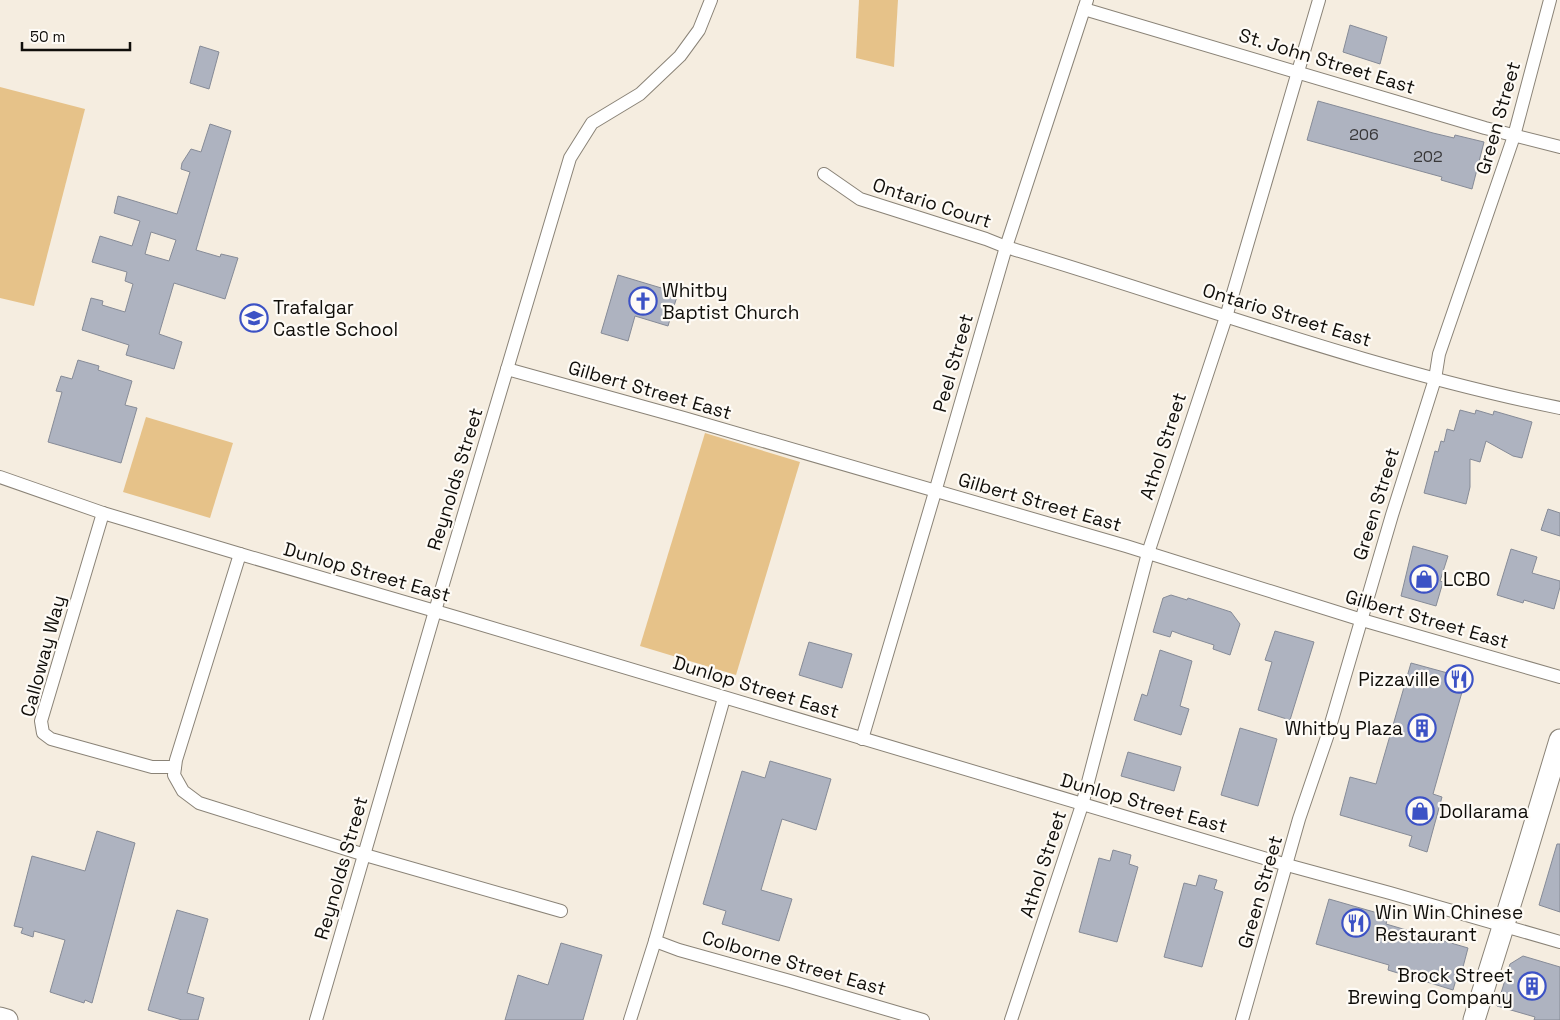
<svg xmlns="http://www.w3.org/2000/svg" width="1560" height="1020" font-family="'Space Grotesk',sans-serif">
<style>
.green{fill:#e6c289}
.building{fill:#aeb3c0;stroke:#868b97;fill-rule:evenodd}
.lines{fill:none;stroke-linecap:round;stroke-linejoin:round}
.street-casing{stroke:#8a8377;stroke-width:14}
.primary-casing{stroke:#8a8377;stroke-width:23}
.street{stroke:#fff;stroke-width:12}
.primary{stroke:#fff;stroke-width:21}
.labels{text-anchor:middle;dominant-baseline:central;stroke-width:4.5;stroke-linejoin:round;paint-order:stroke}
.number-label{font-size:16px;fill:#383738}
.street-label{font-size:19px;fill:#100e0a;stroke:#fefbf6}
.poi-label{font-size:19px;fill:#100e0a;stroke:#fefbf6;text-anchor:start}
</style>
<rect width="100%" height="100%" fill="#f5ede0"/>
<g class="green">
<path d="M859 0H898L894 67 856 58Z"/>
<path d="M0 87 85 109 34 306 0 298Z"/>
<path d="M146 417 233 443 210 518 123 492Z"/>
<path d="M705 433 800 462 736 675 640 646Z"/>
</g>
<g class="building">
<path d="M1350 25 1387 37 1380 64 1343 52Z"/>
<path d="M200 46 219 52 209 89 190 83Z"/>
<path d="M1318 101 1433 133 1454 138 1455 135 1484 142 1472 189 1441 180 1442 177 1307 140Z"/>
<path d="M210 124 231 131 196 250 220 257 221 254 238 258 225 299 174 283 159 334 182 342 174 369 126 355 129 345 82 330 91 298 103 301 102 305 125 312 133 284 125 281 127 272 92 262 100 236 132 246 140 221 114 213 118 196 177 214 190 172 181 169 182 163 191 149 201 152ZM151 232 176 240 169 261 145 254Z"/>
<path d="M618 275 678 293 668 326 635 316 628 341 601 333Z"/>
<path d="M78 360 99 366 98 370 132 381 125 405 137 408 121 463 48 442 62 392 56 391 61 376 72 379Z"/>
<path d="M1460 410 1475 414 1476 410 1493 415 1494 411 1532 422 1522 458 1513 456 1486 441 1480 462 1470 459V487L1466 504 1424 493 1435 451 1438 452 1441 441 1444 442 1447 429 1454 431Z"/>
<path d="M1548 509 1560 513V536L1541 530Z"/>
<path d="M1413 546 1448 556 1440 581 1443 582 1436 606 1401 596Z"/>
<path d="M1511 549 1537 557 1532 573 1560 581V587L1554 609 1524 600 1523 603 1497 595Z"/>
<path d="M1171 595 1187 600 1188 598 1231 612 1240 624 1230 655 1213 649 1214 645 1183 635 1172 631 1170 637 1153 632 1163 598Z"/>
<path d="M1275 631 1314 642 1290 720 1258 710 1272 662 1265 660Z"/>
<path d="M809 642 852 654 842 688 799 675Z"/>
<path d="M1160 650 1192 661 1180 706 1189 709 1181 735 1134 720 1142 694 1147 696Z"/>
<path d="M1411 663 1466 678 1433 794 1442 797 1427 852 1409 846 1412 836 1340 815 1350 777 1376 784Z"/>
<path d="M1240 728 1277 739 1258 806 1221 795Z"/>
<path d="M1128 752 1181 767 1174 791 1121 776Z"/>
<path d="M770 761 831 779 816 830 782 819 761 890 792 899 779 941 722 924 726 911 703 904 742 771 765 778Z"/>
<path d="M97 831 135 843 92 1003 85 1000 84 1003 50 992 65 940 34 931 33 937 21 933 23 928 14 926 32 856 85 871Z"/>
<path d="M1557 844H1560V912L1539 905Z"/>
<path d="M1113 850 1131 855 1129 864 1138 867 1117 942 1079 932 1099 858 1110 861Z"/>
<path d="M1199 875 1217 880 1214 889 1223 892 1202 967 1164 957 1184 883 1196 886Z"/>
<path d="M1329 899 1388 916 1386 924 1468 948 1463 967 1460 966 1453 990 1388 970 1389 965 1316 944Z"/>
<path d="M177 910 208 919 187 993 204 998 198 1020H182L148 1010Z"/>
<path d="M561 943 602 955 583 1020H505L518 975 548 985Z"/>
<path d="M1523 956 1560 967V1020H1534L1535 1017 1497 1006 1510 964Z"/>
</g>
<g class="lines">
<g class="street-casing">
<g id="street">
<path d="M1084 9 1485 128 1560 147"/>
<path d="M824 174 860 199 986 239 1006 247C1190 302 1371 370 1560 408"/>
<path d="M507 369 684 418 1126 546 1362 620 1560 677"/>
<path d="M0 477 103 513 240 554 459 618 1287 865 1390 893 1560 942"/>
<path d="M103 513 41 721 43 733 51 739 152 767H175"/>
<path d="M240 554 176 760 174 775 183 791 199 803 365 855 561 911"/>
<path d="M862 739 935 492 1006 247 1087 0"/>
<path d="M655 941 679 950 790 981 923 1020"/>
<path d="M316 1020 435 611 570 158 592 123 640 94 680 56 699 30 711 0"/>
<path d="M630 1020 655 941 724 698"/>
<path d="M1011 1020 1082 805 1148 553 1226 317 1319 0"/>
<path d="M1242 1020 1299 819 1327 737 1392 515 1435 379 1439 354 1514 136 1550 0"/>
</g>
</g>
<g class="primary-casing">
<g id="primary">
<path d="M0 1018 7 1020"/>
<path d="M1474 1020 1523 863 1560 740"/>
</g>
</g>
<use href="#street" class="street"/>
<use href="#primary" class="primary"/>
</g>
<defs>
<g id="church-ring" transform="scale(1.4375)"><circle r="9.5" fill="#fefbf6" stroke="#3c52c5" stroke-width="1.5"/><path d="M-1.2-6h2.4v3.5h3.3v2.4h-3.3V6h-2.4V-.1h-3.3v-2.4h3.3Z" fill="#3c52c5"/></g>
<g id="school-ring" transform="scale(1.4375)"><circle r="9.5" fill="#fefbf6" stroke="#3c52c5" stroke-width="1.5"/><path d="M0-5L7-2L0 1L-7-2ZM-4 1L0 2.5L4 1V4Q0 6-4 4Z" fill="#3c52c5"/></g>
<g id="shop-ring" transform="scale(1.4375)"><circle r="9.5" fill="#fefbf6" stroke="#3c52c5" stroke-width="1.5"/><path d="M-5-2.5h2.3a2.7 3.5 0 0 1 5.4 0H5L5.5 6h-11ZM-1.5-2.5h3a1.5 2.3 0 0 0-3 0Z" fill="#3c52c5"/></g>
<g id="restaurant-ring" transform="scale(1.4375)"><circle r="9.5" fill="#fefbf6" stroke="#3c52c5" stroke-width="1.5"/><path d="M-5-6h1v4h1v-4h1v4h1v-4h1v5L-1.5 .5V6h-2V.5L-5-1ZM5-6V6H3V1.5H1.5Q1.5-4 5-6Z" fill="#3c52c5"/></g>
<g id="building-ring" transform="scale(1.4375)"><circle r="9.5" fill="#fefbf6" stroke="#3c52c5" stroke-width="1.5"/><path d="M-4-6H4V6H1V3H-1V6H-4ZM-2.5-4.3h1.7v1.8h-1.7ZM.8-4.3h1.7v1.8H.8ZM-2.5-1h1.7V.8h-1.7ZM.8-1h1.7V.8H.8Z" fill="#3c52c5"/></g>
</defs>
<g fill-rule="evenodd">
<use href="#church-ring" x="643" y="301"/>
<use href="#school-ring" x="254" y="318"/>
<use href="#shop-ring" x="1424" y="579"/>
<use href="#restaurant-ring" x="1459" y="679"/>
<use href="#building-ring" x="1422" y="728"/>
<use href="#shop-ring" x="1420" y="811"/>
<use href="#restaurant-ring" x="1356" y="923"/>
<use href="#building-ring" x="1532" y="986"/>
</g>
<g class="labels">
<g class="number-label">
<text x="1364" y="134">206</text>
<text x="1428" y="156">202</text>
</g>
<g class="street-label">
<text transform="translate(1327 61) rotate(17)">St. John Street East</text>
<text transform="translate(1498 118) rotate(-74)">Green Street</text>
<text transform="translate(932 203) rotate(18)">Ontario Court</text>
<text transform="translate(1287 315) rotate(17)">Ontario Street East</text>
<text transform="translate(953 363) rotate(-74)">Peel Street</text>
<text transform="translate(650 390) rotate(16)">Gilbert Street East</text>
<text transform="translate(1163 446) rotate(-72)">Athol Street</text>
<text transform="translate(455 479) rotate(-73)">Reynolds Street</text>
<text transform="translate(1040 502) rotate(16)">Gilbert Street East</text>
<text transform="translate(1376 504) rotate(-73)">Green Street</text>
<text transform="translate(367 572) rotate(16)">Dunlop Street East</text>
<text transform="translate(1427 619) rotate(16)">Gilbert Street East</text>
<text transform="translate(43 656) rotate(-75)">Calloway Way</text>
<text transform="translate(756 687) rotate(17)">Dunlop Street East</text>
<text transform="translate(1144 803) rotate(16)">Dunlop Street East</text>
<text transform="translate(1043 864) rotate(-72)">Athol Street</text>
<text transform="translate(341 868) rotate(-74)">Reynolds Street</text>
<text transform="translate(1260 892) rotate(-74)">Green Street</text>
<text transform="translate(794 963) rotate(16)">Colborne Street East</text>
</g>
<g class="poi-label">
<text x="662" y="290">Whitby<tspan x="662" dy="22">Baptist Church</tspan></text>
<text x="273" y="307">Trafalgar<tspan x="273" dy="22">Castle School</tspan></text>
<text x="1443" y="579">LCBO</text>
<text x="1440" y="679" text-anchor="end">Pizzaville</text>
<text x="1403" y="728" text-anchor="end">Whitby Plaza</text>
<text x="1439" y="811">Dollarama</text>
<text x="1375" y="912">Win Win Chinese<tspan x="1375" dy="22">Restaurant</tspan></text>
<text x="1513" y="975" text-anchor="end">Brock Street<tspan x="1513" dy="22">Brewing Company</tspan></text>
</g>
</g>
<path d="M22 42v8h108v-8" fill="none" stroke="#100e0a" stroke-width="2.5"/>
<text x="30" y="42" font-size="15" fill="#100e0a" stroke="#fefbf6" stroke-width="4" paint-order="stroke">50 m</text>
</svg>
